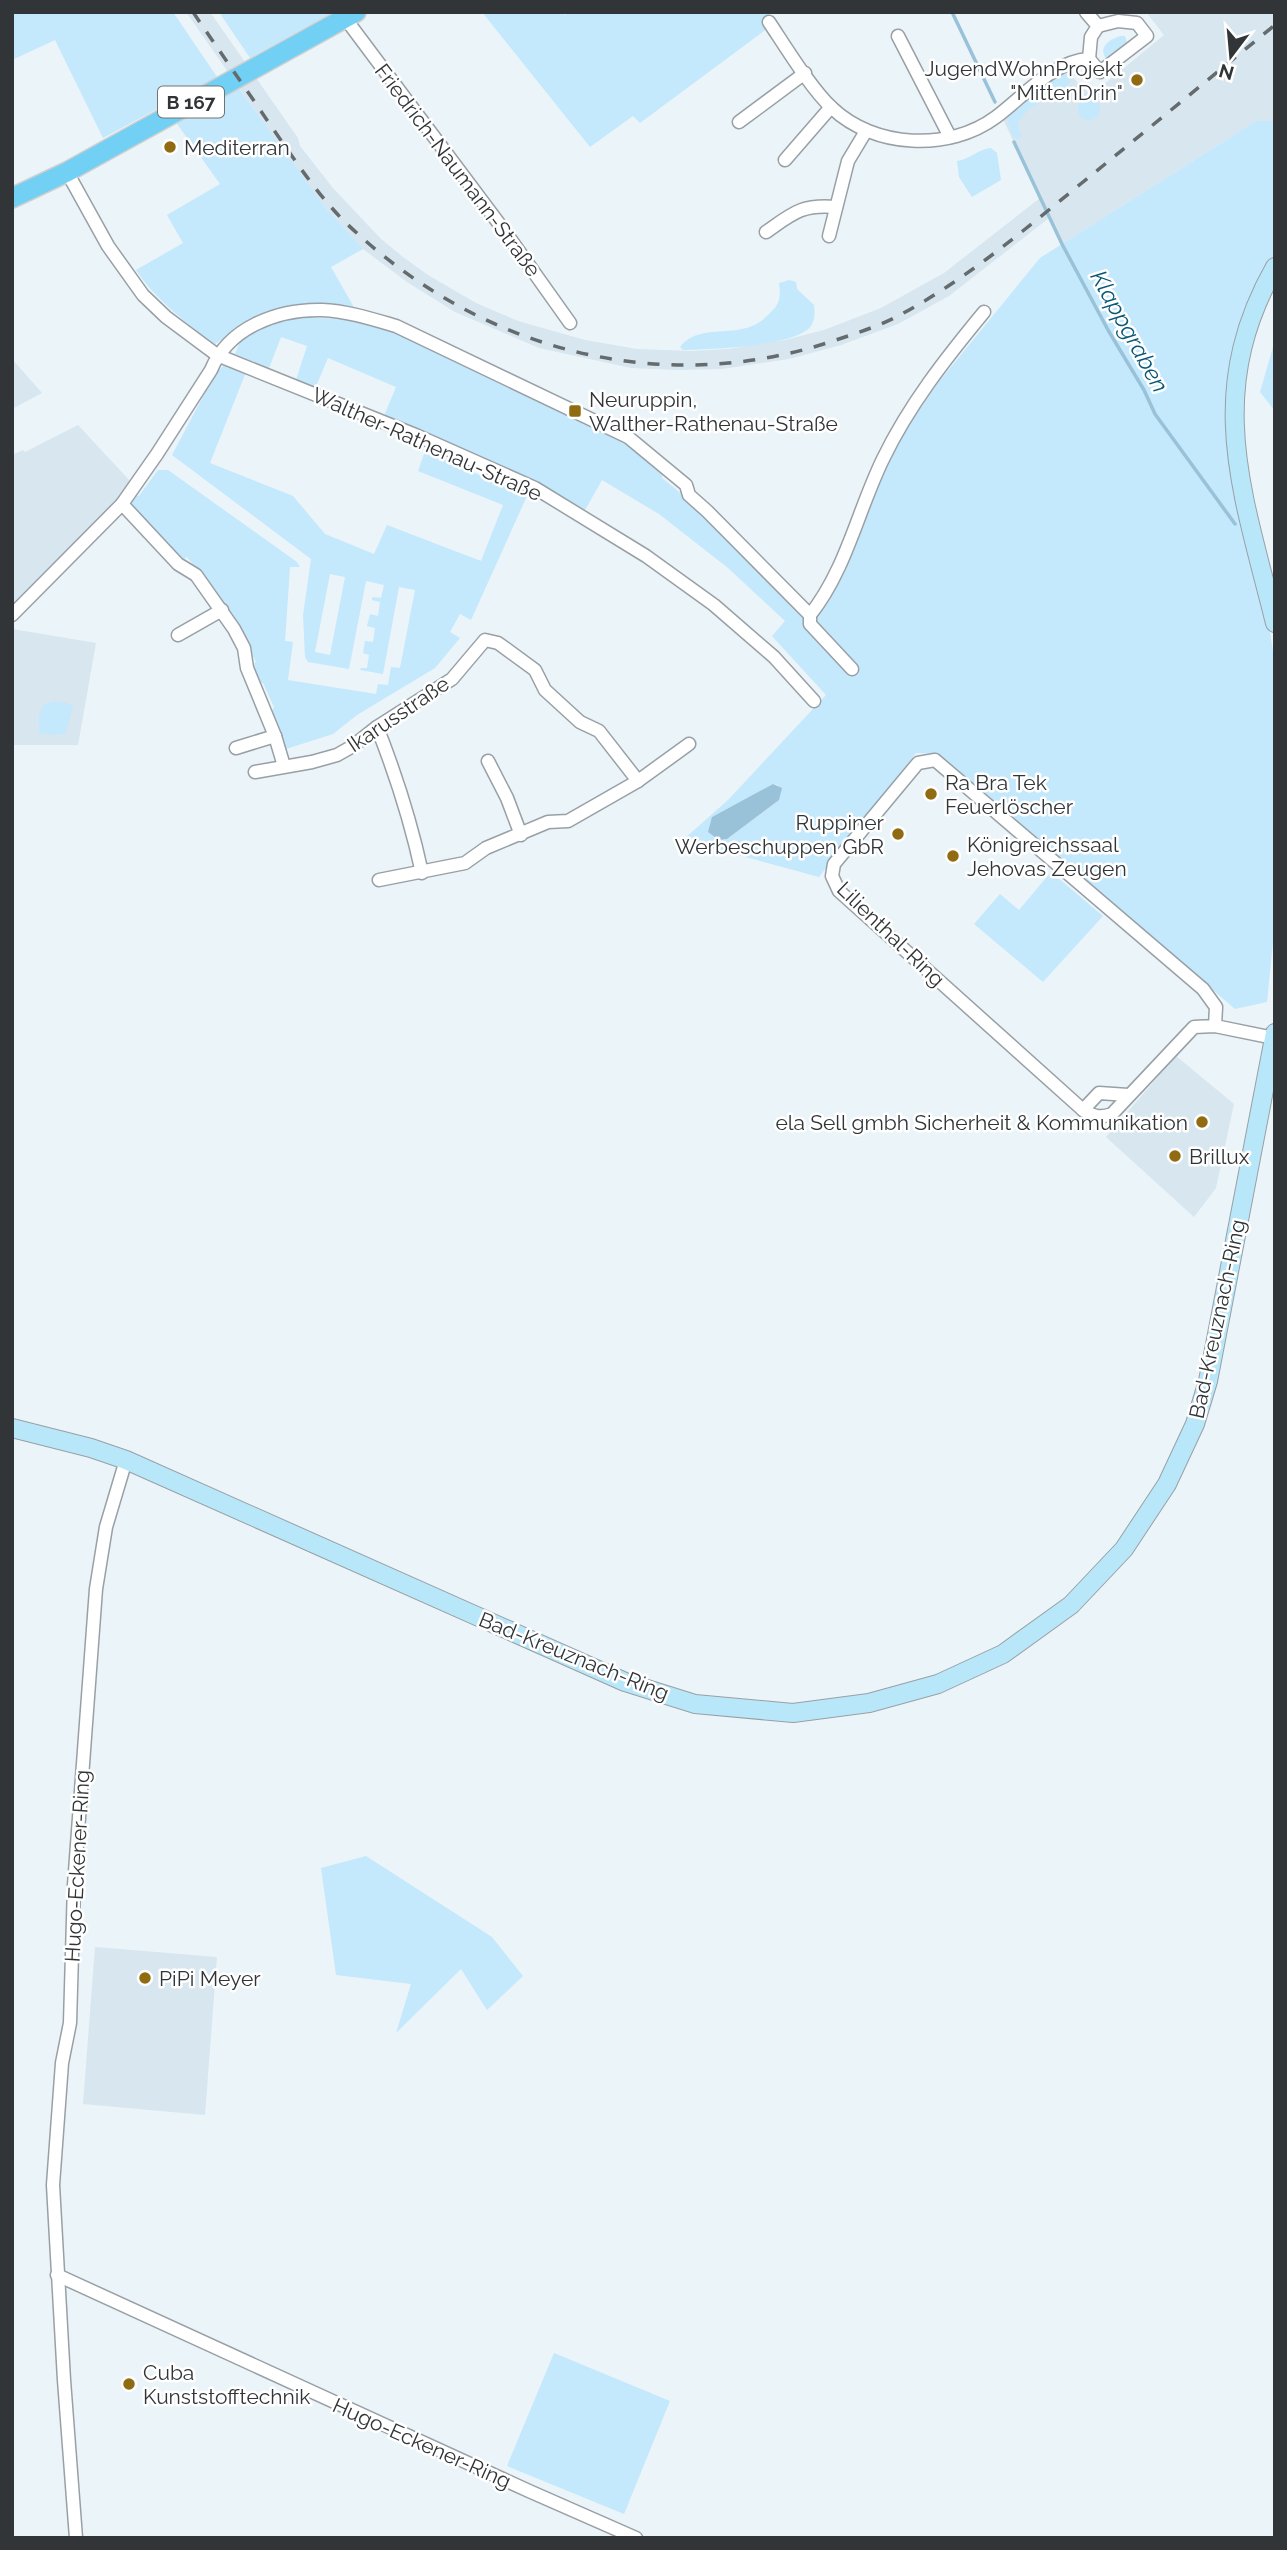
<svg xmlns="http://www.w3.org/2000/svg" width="1287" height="2550" font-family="Raleway,sans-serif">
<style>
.built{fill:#d7e6ef}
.green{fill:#c4e8fc;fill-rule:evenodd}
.water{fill:#99c2d9}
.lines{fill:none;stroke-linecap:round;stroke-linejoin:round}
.stream{stroke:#99c2d9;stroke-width:3.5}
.street-casing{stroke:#99a0a5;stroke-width:15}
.secondary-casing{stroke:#99a0a5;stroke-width:20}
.primary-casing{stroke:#cecfcf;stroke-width:22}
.street{stroke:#fff;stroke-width:12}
.secondary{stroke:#b8e7f9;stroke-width:18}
.primary{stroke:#71d0f4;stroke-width:19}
.rail{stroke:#656a6d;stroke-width:3.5;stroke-dasharray:12 12;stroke-linecap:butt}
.poi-dot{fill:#916b12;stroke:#fff;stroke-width:2.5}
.labels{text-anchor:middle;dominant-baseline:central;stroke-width:5;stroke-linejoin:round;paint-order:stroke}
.shield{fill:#fff;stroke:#707273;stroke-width:2}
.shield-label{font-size:19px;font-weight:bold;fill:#323537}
.poi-label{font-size:21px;fill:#323537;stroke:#fff;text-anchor:start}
.street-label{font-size:21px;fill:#323537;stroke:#fff}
.water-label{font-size:23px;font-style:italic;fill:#095777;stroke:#fff}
</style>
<rect width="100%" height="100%" fill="#ebf4f9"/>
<g class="built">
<path d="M186 12H210L298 138 300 146 333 188 380 238 403 257 428 275 476 303 518 321 585 340 637 349 691 351 728 349 785 340 824 330 881 308 944 273 1040 198 1001 115 1062 67 1091 95 1164 35 1146 12H1275V121H1256L1062 244 1049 218 949 296 898 324 841 345 789 359 722 369 677 370 631 368 539 348 455 312 407 282 363 249 324 206 300 175Z"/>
<path d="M12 359 42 393 12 409Z"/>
<path d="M78 425 129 480 127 489 12 608V455L23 450 25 452Z"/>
<path d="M12 629 96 643 78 745H12Z"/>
<path d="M1176 1056 1234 1104 1216 1188 1194 1217 1106 1137Z"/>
<path d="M95 1947 217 1957 205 2115 83 2104Z"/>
</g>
<g class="green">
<path d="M12 12H173L217 77 103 138 55 40 12 60Z"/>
<path d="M219 12H334L250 58Z"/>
<path d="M482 12H562L565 15 568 12H771L762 19 768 28 640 123 633 116 590 147Z"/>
<path d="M1120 36H1125L1127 43 1106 59C1098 47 1109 40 1120 36Z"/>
<path d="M1072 70 1077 72 1066 87 1029 109 1017 123 1021 135 1019 140 1012 135 1007 117C1022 100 1050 75 1072 70Z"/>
<path d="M238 87 324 206 363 249 331 267 355 309 297 304 264 314 215 344C186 323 156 300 136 270L183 243 167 215 220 184 175 121Z"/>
<circle cx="1089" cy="109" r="11"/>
<path d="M1256 121H1275V264L1232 390 1275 664V922L1267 1002 1235 1009 939 754 916 753 819 877 683 840 728 800 826 695 772 636 785 621 728 568 659 514 602 480 585 510 536 481 384 416 396 387 328 358 314 391 295 383 307 346 281 337 269 368 235 354 241 339 266 324 292 317 346 319 368 323 393 331 560 409 627 445 663 472 662 478 705 513 816 622 815 613 891 451 937 384 1040 258ZM773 784 778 785 779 800 727 839 719 840 712 817Z"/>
<path d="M991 148 997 153 1001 180 972 197 959 177 957 161C971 159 978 149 991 148Z"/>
<path d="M789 280 796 282 797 289 814 305C815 313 815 319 811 326 795 347 709 349 683 350L680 347C696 325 729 336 752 326 759 324 765 318 770 313 780 304 781 297 779 283Z"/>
<path d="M1275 340V411L1260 392Z"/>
<path d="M226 363 246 372 210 463 293 496 325 534 374 554 387 525 481 561 503 505 418 471 425 451 527 496 471 620 460 614 450 632 460 638 435 668 357 715 333 734 286 749 272 711 274 707 263 683 258 682 251 666 256 662 227 608 187 557 181 561 135 512 131 505 135 495 139 496 158 470H168L297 562 300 567H290L285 641 293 642 288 680 376 694 378 684 388 685 391 667 400 668 415 590 399 587 383 674 360 670 361 668H367L369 655 363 653 365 641 373 642 375 628 367 626 370 614 378 616 380 602 372 600V597L381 598 384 585 366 581 349 669 308 662 305 657 303 615 311 559 172 455 215 374ZM330 574 345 577 330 655 315 652Z"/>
<path d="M58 701 73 705 66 733 55 735 39 733V716L44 704Z"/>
<path d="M1051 872 1103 916 1043 982 974 924 1000 894 1019 910Z"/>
<path d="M366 1856 492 1937 523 1976 487 2010 461 1969 396 2033 411 1984 336 1975 321 1868Z"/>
<path d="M554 2353 670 2401 624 2514 507 2466Z"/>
</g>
<path class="water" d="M773 784 782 788 779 800 727 839 719 840 708 832 712 817Z"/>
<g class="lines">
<g class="stream">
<path d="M952 12 995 102"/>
<path d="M1014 142 1062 244 1108 330 1144 390 1155 414 1235 524"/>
</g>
<g class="street-casing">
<g id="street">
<path d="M1086 12 1098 26 1091 37 1089 59"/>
<path d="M345 18 506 233 570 323"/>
<path d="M769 22C785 46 812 90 832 108 874 148 949 152 996 117 1023 97 1053 61 1089 59"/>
<path d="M898 36 950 137"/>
<path d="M1089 59 1100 72 1147 36 1137 23 1118 21 1098 26"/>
<path d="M739 122 805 73"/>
<path d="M785 160 831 107"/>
<path d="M67 172 108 246 143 295 166 317 217 355 418 436 535 488 646 556 714 605 774 657 814 701"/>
<path d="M766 232C793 213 802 204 836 207"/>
<path d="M829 236 848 161 866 131"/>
<path d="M122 504 178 564 196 575 234 629 244 648 247 668 275 736 284 766"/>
<path d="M12 615 122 504 157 454 211 370C229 327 278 309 322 310 347 311 372 319 396 326L628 437 686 485 689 495 707 511 810 615V624L852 669"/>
<path d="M810 615C846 570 858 510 883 459 909 405 946 358 984 312"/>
<path d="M178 635 222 610"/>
<path d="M377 727C396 775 411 822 422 873"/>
<path d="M236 748 275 736"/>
<path d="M488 761 507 798 521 835"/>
<path d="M255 772 312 762 337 755 353 746 377 727 452 679 485 640 498 643 535 670 545 690 580 722 599 731 638 781"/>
<path d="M379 880 465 863 486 848 548 822 568 821 638 781 689 744"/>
<path d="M1215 1026 1216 1007 1203 989 935 760 918 763 834 864 832 876 839 891 1083 1110C1095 1117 1100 1118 1112 1114L1194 1027 1215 1026 1274 1038"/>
<path d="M1083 1110 1099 1093 1128 1095"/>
<path d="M57 2275 529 2491 636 2538"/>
<path d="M76 2538 64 2380 53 2185 62 2063 70 2023 74 1885 96 1589 106 1527 126 1460"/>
</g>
</g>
<g class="secondary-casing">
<g id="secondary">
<path d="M1275 267C1203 394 1243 493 1275 623"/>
<path d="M12 1428 91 1448 126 1460 625 1682 695 1704 793 1713 869 1703 938 1684 1003 1654 1071 1605 1124 1549 1167 1484 1195 1424 1208 1381 1275 1033"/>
</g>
</g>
<g class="primary-casing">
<path id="primary" d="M12 198 67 172 356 12"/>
</g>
<use href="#street" class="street"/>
<use href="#secondary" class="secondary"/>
<use href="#primary" class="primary"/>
<path class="rail" d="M193 12C218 49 244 86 269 123 292 156 314 190 342 219 474 349 659 400 836 340 857 333 879 326 898 316 966 280 1024 230 1083 182 1147 130 1211 77 1275 25"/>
</g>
<g class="poi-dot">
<circle cx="1137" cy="80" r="7"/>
<circle cx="170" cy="147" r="7"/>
<rect x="568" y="404" width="14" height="14" rx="3.5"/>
<circle cx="931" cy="794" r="7"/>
<circle cx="898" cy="834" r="7"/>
<circle cx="953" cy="856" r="7"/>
<circle cx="1202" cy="1122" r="7"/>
<circle cx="1175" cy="1156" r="7"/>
<circle cx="145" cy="1978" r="7"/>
<circle cx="129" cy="2384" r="7"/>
</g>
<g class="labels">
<rect class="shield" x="158" y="86.5" width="66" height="31" rx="5"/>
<g class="shield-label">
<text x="191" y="102">B 167</text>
</g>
<g class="poi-label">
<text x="1123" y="68" text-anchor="end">JugendWohnProjekt<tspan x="1123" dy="24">"MittenDrin"</tspan></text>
<text x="184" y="147">Mediterran</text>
<text x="589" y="399">Neuruppin,<tspan x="589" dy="24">Walther-Rathenau-Straße</tspan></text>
<text x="945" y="782">Ra Bra Tek<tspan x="945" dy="24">Feuerlöscher</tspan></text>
<text x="884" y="822" text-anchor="end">Ruppiner<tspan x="884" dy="24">Werbeschuppen GbR</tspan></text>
<text x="967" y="844">Königreichssaal<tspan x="967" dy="24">Jehovas Zeugen</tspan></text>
<text x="1188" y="1122" text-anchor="end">ela Sell gmbh Sicherheit &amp; Kommunikation</text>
<text x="1189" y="1156">Brillux</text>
<text x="159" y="1978">PiPi Meyer</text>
<text x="143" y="2372">Cuba<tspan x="143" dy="24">Kunststofftechnik</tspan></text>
</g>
<g class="street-label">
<text transform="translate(458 170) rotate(53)">Friedrich-Naumann-Straße</text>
<text transform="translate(427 444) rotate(24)">Walther-Rathenau-Straße</text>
<text transform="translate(398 714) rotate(-34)">Ikarusstraße</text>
<text transform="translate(891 934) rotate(44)">Lilienthal-Ring</text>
<text transform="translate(1217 1319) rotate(-78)">Bad-Kreuznach-Ring</text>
<text transform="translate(574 1656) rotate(22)">Bad-Kreuznach-Ring</text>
<text transform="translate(77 1866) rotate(-87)">Hugo-Eckener-Ring</text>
<text transform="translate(422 2443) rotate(24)">Hugo-Eckener-Ring</text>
</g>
<g class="water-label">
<text transform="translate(1130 331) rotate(61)">Klappgraben</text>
</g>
</g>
<rect width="1287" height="2550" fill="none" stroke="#323537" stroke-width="28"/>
<g transform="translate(1231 56) rotate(196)" stroke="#ffffff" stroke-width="5" paint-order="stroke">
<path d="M0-5L12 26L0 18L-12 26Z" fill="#323537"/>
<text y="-10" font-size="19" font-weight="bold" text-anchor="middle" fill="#323537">N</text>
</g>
</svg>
